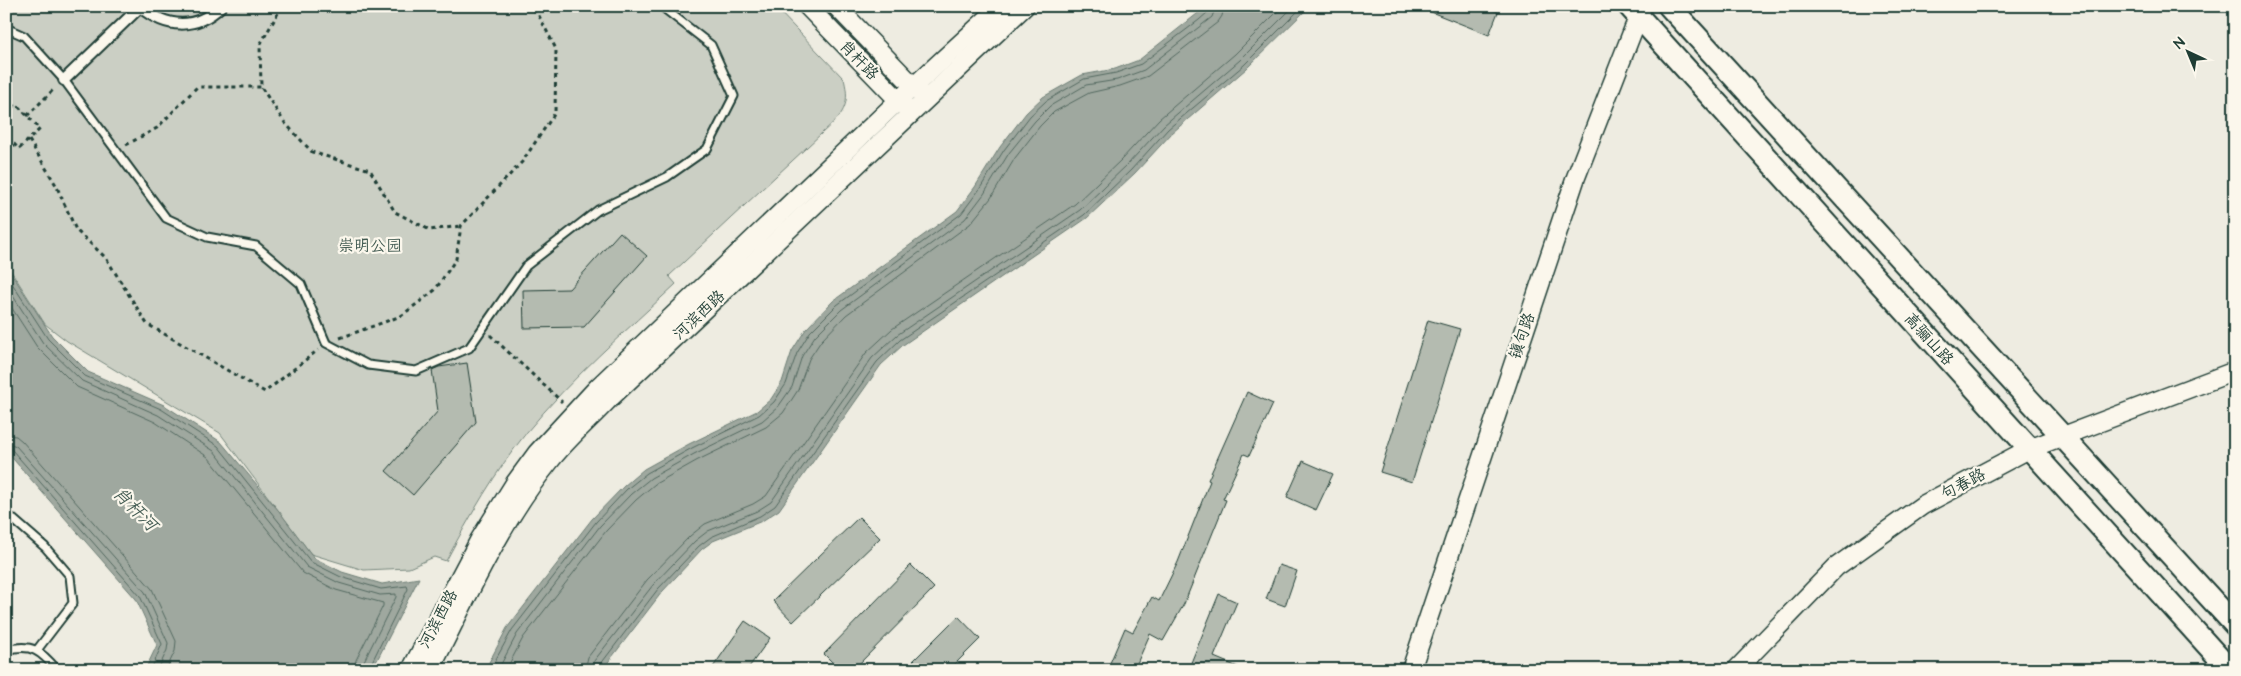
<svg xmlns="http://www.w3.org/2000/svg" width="2241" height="676" font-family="'Architects Daughter','LXGW WenKai TC',sans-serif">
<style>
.green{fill:#cbcfc4;stroke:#75867c}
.water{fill:#9fa89f;stroke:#6c7d74}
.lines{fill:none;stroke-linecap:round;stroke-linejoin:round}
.shore{stroke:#52685f;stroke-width:1}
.building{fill:#b4bbb0;stroke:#1f3d34}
.service-casing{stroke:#1f3d34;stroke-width:11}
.pedestrian-casing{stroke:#1f3d34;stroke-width:14}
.tertiary-casing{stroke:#1f3d34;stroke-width:21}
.primary-casing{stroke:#1f3d34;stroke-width:25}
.path{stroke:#1f3d34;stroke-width:3;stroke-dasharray:4 4;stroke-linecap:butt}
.service{stroke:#fbf7ec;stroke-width:7}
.pedestrian{stroke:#fbf7ec;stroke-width:10}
.tertiary{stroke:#fbf7ec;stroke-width:18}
.primary{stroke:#fbf7ec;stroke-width:21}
.labels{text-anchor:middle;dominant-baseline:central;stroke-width:4.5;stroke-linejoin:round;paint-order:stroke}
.street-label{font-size:16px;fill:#1f3d34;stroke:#fbf7ec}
.park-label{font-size:16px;fill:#415a51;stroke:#fbf7ec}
.water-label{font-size:18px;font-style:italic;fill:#455d54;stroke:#fbf7ec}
</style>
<rect width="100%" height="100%" fill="#eeece1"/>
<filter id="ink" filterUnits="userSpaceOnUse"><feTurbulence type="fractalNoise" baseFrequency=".02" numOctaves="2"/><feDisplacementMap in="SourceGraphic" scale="10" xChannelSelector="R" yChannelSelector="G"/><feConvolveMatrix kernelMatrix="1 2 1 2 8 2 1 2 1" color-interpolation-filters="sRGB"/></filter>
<g filter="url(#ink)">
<path class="green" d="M6 6H774L844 79C848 95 848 106 837 119L669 276 676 284C625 332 571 378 527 432 495 472 470 516 446 561L434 557 409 568 364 570 311 554 220 433 67 341 45 324 6 263Z"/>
<g class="water">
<path d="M1207 6H1310L1247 68 1172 133 1135 173 1087 218 903 345 881 365 779 510 762 521 713 541 702 549 662 592 602 670H485L507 628 592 519 624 486 644 469 689 444 757 411 771 399 782 382 792 351 806 329 833 301 957 211 975 187 1000 147 1026 113 1043 97 1082 75 1115 69 1139 60Z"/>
<path d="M6 265 52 336 88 372 164 405 221 442 279 511 314 558 342 572 382 584 419 578 372 670H145L157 645 136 599 6 451Z"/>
</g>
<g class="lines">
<g class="shore">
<path d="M6 274 48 339 85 376 161 409 218 446 311 562 341 577 381 589 407 586 408 589 368 670"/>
<path d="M6 285 43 343 82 381 158 415 214 451 307 567 339 583 380 595 396 594V597L363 663 362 670"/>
<path d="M6 299 37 347 77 387 155 422 208 457 303 573 336 590 383 603V606L356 660 354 670"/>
<path d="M6 435 16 436 22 441 152 589 176 641 175 651 166 670"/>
<path d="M6 442 16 446 145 592 168 643 167 650 158 670"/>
<path d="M6 448 12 450 140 596 162 644 151 670"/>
<path d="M490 670 512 630 596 522 627 489 647 473 692 448 759 415 774 402 786 384 797 353 810 332 837 305 961 214 979 190 1004 150 1030 116 1046 101 1084 79 1116 73 1141 64 1199 20 1208 12 1210 6"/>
<path d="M498 670 517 634 600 526 631 494 651 478 694 454 762 421 778 407 792 387 802 356 815 336 841 310 965 219 984 194 1009 153 1035 121 1050 106 1086 85 1117 80 1144 70 1212 17 1216 6"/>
<path d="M506 670 523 638 606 531 636 500 655 484 698 460 766 427 783 413 798 390 809 359 821 341 846 315 970 224 991 198 1015 158 1040 126 1054 112 1089 93 1120 86 1148 76 1218 22 1222 16 1224 6"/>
<path d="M585 670 588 657 647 580 690 536 705 524 753 504 766 496 866 353 892 329 1075 204 1121 160 1159 119 1235 54 1283 6"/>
<path d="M592 670 594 661 653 585 695 541 708 531 757 511 771 502 872 358 897 335 1080 210 1127 165 1164 125 1240 60 1294 6"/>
<path d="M598 670 600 665 658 589 699 546 711 537 760 516 775 506 877 362 900 340 1084 215 1131 170 1168 129 1244 65 1303 6"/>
</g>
</g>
<g class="building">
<path d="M1416 6H1481L1498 12 1489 35Z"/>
<path d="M620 232 647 256 584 327 524 328 523 290 569 289Z"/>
<path d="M1428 320 1460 329 1412 482 1380 472Z"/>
<path d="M467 363 476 422 413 495 386 471 438 411 432 370 439 367Z"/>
<path d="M1247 392 1273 404 1249 456 1244 454 1223 499 1226 500 1184 604 1163 641 1150 634 1134 670H1107L1125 628 1133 632 1152 597 1159 601 1178 562 1210 481 1208 480Z"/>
<path d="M1303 461 1333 474 1316 510 1287 497Z"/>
<path d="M859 517 880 538 793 622 773 601Z"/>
<path d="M911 565 934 588 853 670H840L824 654Z"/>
<path d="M1279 565 1297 571 1285 606 1266 599Z"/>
<path d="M1219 594 1237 602 1214 657 1245 670H1188Z"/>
<path d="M958 616 980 639 949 670H904Z"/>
<path d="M745 621 770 638 747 670H711Z"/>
</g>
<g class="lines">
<g class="service-casing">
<g id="service">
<path d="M6 28 24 36 64 80 166 218 207 237 256 246 301 284 326 343 368 365 416 371 469 348 526 266 598 210 667 177 707 149 734 96 711 45 661 6"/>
<path d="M6 513 45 547 70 576 73 603 37 650"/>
<path d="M6 650C32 643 41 651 57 670"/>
</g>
</g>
<g class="pedestrian-casing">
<g id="pedestrian">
<path d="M139 6C166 28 195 31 221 6"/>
<path d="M64 80 140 7"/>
</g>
</g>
<g class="tertiary-casing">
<g id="tertiary">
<path d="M807 6 906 108"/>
<path d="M836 6 921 94"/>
<path d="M411 670 480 539 515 483 537 453 598 387 899 100 1001 6"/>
<path d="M430 670C466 600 499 524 549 462 566 440 588 421 607 401L1025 6"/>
<path d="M1411 670 1576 177 1642 7"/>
<path d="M1736 670 1836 567 1923 505 2029 449 2235 371"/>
</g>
</g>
<g class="primary-casing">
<g id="primary">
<path d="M1629 6 2230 670"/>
<path d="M1669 6 2235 625"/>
</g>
</g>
<g class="path">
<path d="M282 6 260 45 261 87 285 123 312 152 370 170 395 212 430 230 461 226"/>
<path d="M6 112 16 104 40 129 19 149 6 136"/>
<path d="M27 116 55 88"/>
<path d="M29 140 56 185 76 230 106 258 147 324 265 392 318 350"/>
<path d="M126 145 157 128 197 87H261"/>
<path d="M490 335 562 402"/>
<path d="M340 338 401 316 435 290 456 259 461 226 522 162 555 113 556 49 537 12 527 6"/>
</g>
<use href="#service" class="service"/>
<use href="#pedestrian" class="pedestrian"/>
<use href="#tertiary" class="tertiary"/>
<use href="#primary" class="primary"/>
</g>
</g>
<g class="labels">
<g class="street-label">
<text transform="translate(859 60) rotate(46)">肖杆路</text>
<text transform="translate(699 315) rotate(-43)">河滨西路</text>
<text transform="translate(1522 336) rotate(-71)">镇句路</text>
<text transform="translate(1929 339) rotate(48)">高骊山路</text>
<text transform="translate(1963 484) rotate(-28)">句春路</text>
<text transform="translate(438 619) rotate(-62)">河滨西路</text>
</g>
<g class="park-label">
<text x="370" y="246">崇明公园</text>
</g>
<g class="water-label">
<text transform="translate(135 509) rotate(45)">肖杆河</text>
</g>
</g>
<rect width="2241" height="676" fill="none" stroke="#fbf7ec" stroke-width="25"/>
<rect x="12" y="12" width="2216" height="651" fill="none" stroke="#1f3d34" stroke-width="2" filter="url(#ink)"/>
<g transform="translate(2188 52) rotate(316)" stroke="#fbf7ec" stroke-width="4" paint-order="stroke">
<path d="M0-4L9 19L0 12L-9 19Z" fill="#1f3d34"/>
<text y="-8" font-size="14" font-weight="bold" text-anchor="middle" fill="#1f3d34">N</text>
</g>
</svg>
